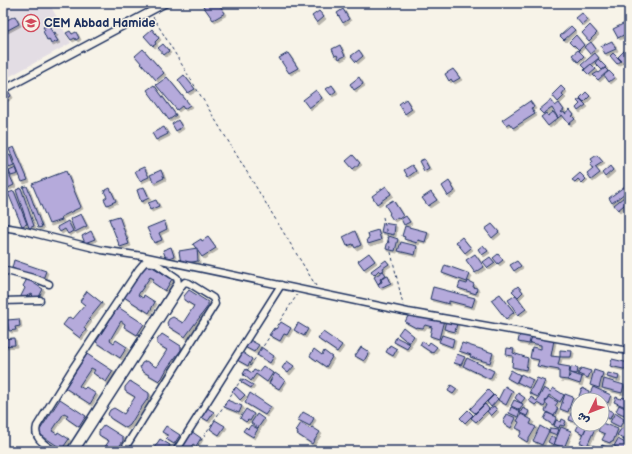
<svg xmlns="http://www.w3.org/2000/svg" width="632" height="454" font-family="'Balsamiq Sans','Playpen Sans Arabic',sans-serif">
<style>
.built{fill:#e3dde4}
.building{fill:#b5aadb;stroke:#1b2f5e;filter:url(#shadow)}
.lines{fill:none;stroke-linecap:round;stroke-linejoin:round}
.minor-casing{stroke:#1b2f5e;stroke-width:9}
.path{stroke:#1b2f5e;stroke-width:1;stroke-dasharray:3 3;stroke-linecap:butt}
.minor{stroke:#f7f3e8;stroke-width:6}
.labels{text-anchor:middle;dominant-baseline:central;stroke-width:3;stroke-linejoin:round;paint-order:stroke}
.poi-label{font-size:12px;font-weight:bold;fill:#1b2f5e;stroke:#f7f3e8;text-anchor:start}
</style>
<defs>
<filter id="shadow"><feDropShadow dx="2" dy="2" stdDeviation="0" flood-color="#0004"/></filter>
</defs>
<rect width="100%" height="100%" fill="#f7f3e8"/>
<filter id="ink" filterUnits="userSpaceOnUse"><feTurbulence type="fractalNoise" baseFrequency=".025" numOctaves="2"/><feDisplacementMap in="SourceGraphic" scale="8" xChannelSelector="R" yChannelSelector="G"/><feConvolveMatrix kernelMatrix="1 2 1 2 8 2 1 2 1" color-interpolation-filters="sRGB"/></filter>
<g filter="url(#ink)">
<path class="built" d="M3 3H49L71 43 3 80Z"/>
<g class="building">
<path d="M201 3H218L225 13 213 20Z"/>
<path d="M343 9 349 19 343 23 337 13Z"/>
<path d="M319 11 324 17 317 23 312 16Z"/>
<path d="M582 13 588 20 582 25 576 18Z"/>
<path d="M15 16 19 24 6 31 3 25V22Z"/>
<path d="M625 23 629 32 618 38 613 29Z"/>
<path d="M48 25 53 33 55 32 56 34 54 35 58 41 51 44 49 39 47 40 43 31 45 30 43 27Z"/>
<path d="M590 25 597 33 589 41 582 33Z"/>
<path d="M571 26 575 30 564 40 560 36Z"/>
<path d="M152 29 159 38 155 42 156 44 153 46 144 36Z"/>
<path d="M70 31 72 34 76 32 79 38 76 40 75 38 71 40 66 33Z"/>
<path d="M576 35 584 45 579 50 574 45 573 46 569 42Z"/>
<path d="M612 41 616 49 605 54 601 46Z"/>
<path d="M591 42 596 49 590 54 584 47Z"/>
<path d="M163 44 169 51 164 55 158 48Z"/>
<path d="M340 45 345 56 339 59 337 55 335 56 332 49Z"/>
<path d="M143 49 164 73 156 80 135 56Z"/>
<path d="M359 50 363 56 356 62 351 56Z"/>
<path d="M578 50 584 56 578 62 572 55Z"/>
<path d="M625 50 629 55V58L624 63 618 57Z"/>
<path d="M288 53 298 68 289 73 279 58Z"/>
<path d="M595 53 599 58 585 69 581 65Z"/>
<path d="M613 53 621 61 617 64 610 56Z"/>
<path d="M598 59 606 67 602 70 595 63Z"/>
<path d="M591 64 596 69 589 75 584 70Z"/>
<path d="M605 68 608 71 598 80 593 75 598 72 599 73Z"/>
<path d="M453 69 460 78 453 82 451 79 449 81 445 74Z"/>
<path d="M609 71 615 77 609 82 604 75Z"/>
<path d="M184 75 195 89 188 93 178 80Z"/>
<path d="M167 77 190 105 184 109 182 106 177 110 156 85Z"/>
<path d="M359 77 363 84 354 90 350 84Z"/>
<path d="M5 85 11 96 5 100 3 98V86Z"/>
<path d="M154 85 176 115 169 120 147 90Z"/>
<path d="M332 85 336 91 331 95 326 89Z"/>
<path d="M561 86 565 90 562 94 564 96 558 102 552 95Z"/>
<path d="M316 90 322 98 309 108 303 100Z"/>
<path d="M586 92 590 96 584 102 580 98Z"/>
<path d="M406 99 412 109 405 114 399 104Z"/>
<path d="M580 99 586 105 578 111 576 108 580 104 577 101Z"/>
<path d="M551 100 555 106 559 103 564 110 561 112 562 113 564 112 565 114 570 110 574 115 572 116 575 119 569 124 562 115 558 118 552 108 543 114 539 110Z"/>
<path d="M530 101 534 107 531 108 535 114 513 128 509 123 506 125 502 120Z"/>
<path d="M553 112 558 118 548 126 541 117 546 113 548 116Z"/>
<path d="M178 120 182 127 176 131 172 124Z"/>
<path d="M164 127 168 134 156 140 152 133Z"/>
<path d="M14 147 28 180 22 182 9 149Z"/>
<path d="M10 155 14 166 9 168 5 157Z"/>
<path d="M353 155 360 163 353 169 346 161Z"/>
<path d="M597 155 603 162 595 167 600 173 591 180 587 174 593 169 590 165 593 162 591 159Z"/>
<path d="M424 159 429 168 424 171 419 161Z"/>
<path d="M412 165 416 171 408 177 404 170Z"/>
<path d="M610 166 613 170 605 177 602 173Z"/>
<path d="M6 167 14 185 8 188 3 175V168Z"/>
<path d="M144 167 149 177 140 181 135 171Z"/>
<path d="M16 168 18 174 11 176 9 171Z"/>
<path d="M161 170 164 178 154 183 150 175Z"/>
<path d="M66 171 81 207 61 217 62 220 49 224 32 184Z"/>
<path d="M580 173 586 179 582 183 578 179 575 182 572 180Z"/>
<path d="M449 181 455 191 448 196 442 186Z"/>
<path d="M629 183V190L612 203 609 198Z"/>
<path d="M27 186 42 227 38 228 23 187Z"/>
<path d="M386 186 391 194 377 204 372 196Z"/>
<path d="M144 187 149 198 141 202 137 190Z"/>
<path d="M21 188 34 226 29 228 16 190Z"/>
<path d="M110 188 116 201 107 205 104 199 107 197 104 191Z"/>
<path d="M14 191 27 224 22 226 8 193Z"/>
<path d="M431 192 437 200 428 206 422 198Z"/>
<path d="M629 193V201L618 210 614 205Z"/>
<path d="M156 200 159 206 150 210 148 203Z"/>
<path d="M393 200 403 216 399 219 398 217 393 220 389 214 390 213 385 205Z"/>
<path d="M81 214 87 226 75 232 70 219Z"/>
<path d="M119 216 129 244 120 247 109 219Z"/>
<path d="M406 216 410 222 404 225 401 219Z"/>
<path d="M68 221 73 231 68 234 65 229 60 232 57 227Z"/>
<path d="M164 221 167 229 159 233 162 240 154 243 147 228Z"/>
<path d="M383 223 395 225 394 235 381 232Z"/>
<path d="M492 224 499 232 492 238 485 229Z"/>
<path d="M405 226 428 232 425 242 418 240 417 243 404 239 405 237 402 236Z"/>
<path d="M378 230 381 240 368 244 367 239 369 238 368 233Z"/>
<path d="M91 231 95 239 85 243 82 236Z"/>
<path d="M355 231 361 245 355 248 353 244 347 246 343 237Z"/>
<path d="M389 236 398 239 395 251 386 249Z"/>
<path d="M208 237 216 248 202 257 193 244 201 239 202 241Z"/>
<path d="M462 237 471 248 465 253 456 242Z"/>
<path d="M401 242 417 246 415 255 398 251Z"/>
<path d="M483 245 488 251 482 255 478 249Z"/>
<path d="M171 247 174 256 166 259 163 250Z"/>
<path d="M197 248 198 261 181 264 179 251Z"/>
<path d="M369 253 375 261 364 269 358 261Z"/>
<path d="M475 254 484 267 475 273 466 260Z"/>
<path d="M498 254 503 260 498 264 493 258Z"/>
<path d="M490 257 495 263 488 268 483 262Z"/>
<path d="M14 260 46 271 42 282 16 272 17 270 12 268Z"/>
<path d="M386 260 389 264 383 268 384 270 381 272 379 270 374 275 371 271Z"/>
<path d="M517 261 521 266 514 271 510 265Z"/>
<path d="M146 263 172 279 165 291 152 282 154 279 150 277 138 295 143 298 144 295 155 302 149 313 124 297Z"/>
<path d="M445 265 470 274 467 282 442 273Z"/>
<path d="M383 271 386 275 380 279 381 281 378 284 374 277Z"/>
<path d="M388 276 391 283 380 288 378 284 382 282 381 279Z"/>
<path d="M27 279 43 289 37 301 31 297 33 295 31 294 30 296 28 295 25 299 21 296 25 288 23 286Z"/>
<path d="M468 281 474 284 473 287 477 288 476 294 458 288 460 282 467 284Z"/>
<path d="M518 286 523 292 518 297 512 291Z"/>
<path d="M433 287 475 298 472 307 449 301V304L430 299Z"/>
<path d="M189 290 208 302V306L185 337 169 327 167 323 169 319 173 317 183 323 194 306 184 300V296Z"/>
<path d="M87 291 102 303 89 319 90 320 84 328 86 330 80 338 63 325 69 317 73 319 85 305 80 301Z"/>
<path d="M500 294 514 312 506 319 491 300Z"/>
<path d="M516 295 526 309 518 315 508 300Z"/>
<path d="M118 307 144 324 137 335 124 327 125 324 121 321 110 340 114 343 116 340 127 347 120 358 96 342Z"/>
<path d="M409 314 444 320 439 339 430 336 432 327 425 325 423 328 416 327V328L405 322Z"/>
<path d="M19 319 20 326 15 327 16 330 9 331 7 320Z"/>
<path d="M446 320 457 323 455 332 444 329Z"/>
<path d="M281 322 291 328 287 335 284 334 280 341 269 335 274 328 276 329Z"/>
<path d="M298 323 308 329 304 336 294 330Z"/>
<path d="M403 327 414 336 409 343 398 334Z"/>
<path d="M323 332 342 345 337 352 318 339Z"/>
<path d="M520 333 531 336 529 344 518 342Z"/>
<path d="M162 334 181 346V350L168 367 162 378 159 381 142 371 140 367 142 363 146 361 156 367 167 350 157 344V340Z"/>
<path d="M442 335 454 339 452 347 439 342Z"/>
<path d="M532 336 554 340 551 356 560 357 558 365 570 367 568 380 559 379V370L537 366 539 360 530 358 532 347 541 349V345L530 343Z"/>
<path d="M396 337 410 344 407 349 394 342Z"/>
<path d="M14 338 15 345 3 346V339Z"/>
<path d="M248 339 259 345 254 352 243 346Z"/>
<path d="M422 341 428 345 430 342 437 347 432 353 420 345Z"/>
<path d="M462 343 493 353 490 363 470 357 471 355 459 351Z"/>
<path d="M390 345 397 349 393 356 386 352Z"/>
<path d="M261 347 274 356 270 363 257 355Z"/>
<path d="M361 347 369 352 364 361 355 356Z"/>
<path d="M507 348 514 349 513 353 528 358 526 370 512 367 513 356 506 355Z"/>
<path d="M314 349 322 355 324 351 332 357 326 367 310 356Z"/>
<path d="M560 350 572 351 571 357H560Z"/>
<path d="M242 352 252 359 248 366 237 360Z"/>
<path d="M87 354 113 371 106 382 93 373 95 370 91 368 79 386 84 389 86 387 96 394 90 404 65 388Z"/>
<path d="M457 354 465 357 461 365 454 363Z"/>
<path d="M467 358 494 371 490 379 463 366Z"/>
<path d="M612 359 629 363 628 370 610 366Z"/>
<path d="M287 361 294 366 288 373 282 368Z"/>
<path d="M263 366 273 373 267 382 256 374 251 381 243 374 246 369 252 373 254 370 258 372Z"/>
<path d="M571 367 578 368 577 374 570 373Z"/>
<path d="M581 368 591 371 588 378 578 374Z"/>
<path d="M511 370 520 375 516 383 507 378Z"/>
<path d="M594 370 603 373 599 388 590 385Z"/>
<path d="M275 373 285 380 279 389 269 383Z"/>
<path d="M571 373 582 377 580 384 568 380Z"/>
<path d="M608 373 619 376 618 380 607 377Z"/>
<path d="M521 374 533 380 529 388 517 382Z"/>
<path d="M537 378 545 381 538 397 529 393Z"/>
<path d="M243 379 253 385 251 388 241 382Z"/>
<path d="M604 379 624 385 622 393 602 388Z"/>
<path d="M130 381 149 393V397L136 415 130 425 126 428 110 418 108 414 110 410 114 408 124 414 135 397 125 391V387Z"/>
<path d="M451 385 457 389 453 394 448 391Z"/>
<path d="M505 386 513 391 506 405 498 400Z"/>
<path d="M236 387 245 395 240 400 232 391Z"/>
<path d="M593 387 611 395 608 403 589 395Z"/>
<path d="M544 388 551 392 553 388 564 395 560 402 549 395 545 402 546 403 544 407 537 403 535 405 529 401 531 397 537 401Z"/>
<path d="M582 388 589 391 587 399 579 396Z"/>
<path d="M488 390 493 395 475 413 470 409Z"/>
<path d="M250 393 271 407 265 415 245 403Z"/>
<path d="M518 393 525 398 521 403 515 398Z"/>
<path d="M565 394 573 397 568 412 560 409Z"/>
<path d="M494 395 498 399 491 407 487 402Z"/>
<path d="M548 397 558 402 555 406 558 408 554 416 545 411 548 405 545 403Z"/>
<path d="M616 397 621 399 623 397 629 400 628 408 614 402Z"/>
<path d="M60 399 86 416 79 427 66 418 68 415 64 413 52 431 57 434 58 432 69 439 62 449 38 433Z"/>
<path d="M227 400 242 406 239 413 224 407Z"/>
<path d="M514 400 523 404 520 410 511 406Z"/>
<path d="M575 403 578 405V414L571 411Z"/>
<path d="M485 404 489 409 476 422 471 418Z"/>
<path d="M619 405 627 409 624 415 616 411Z"/>
<path d="M204 406 214 412 208 421 198 415Z"/>
<path d="M494 406 497 410 491 416 487 411Z"/>
<path d="M511 407 520 411 518 417 509 413Z"/>
<path d="M523 408 529 411 527 416 520 413Z"/>
<path d="M605 408 613 412 610 419 602 415Z"/>
<path d="M246 409 254 414 250 421 248 420 246 422 240 418Z"/>
<path d="M468 410 473 415 465 423 460 418Z"/>
<path d="M303 412 314 418 310 426 298 420Z"/>
<path d="M547 413 557 417 553 425 544 419Z"/>
<path d="M571 413 578 415V423L569 420Z"/>
<path d="M615 413 624 419 620 427 610 422Z"/>
<path d="M257 414 264 419 258 428 251 423Z"/>
<path d="M507 414 516 418 511 428 503 423Z"/>
<path d="M521 414 532 420 530 424 536 427 527 442 519 437 522 431 516 428 519 422 517 421Z"/>
<path d="M562 419 566 421 564 426 560 425 559 428 554 426 556 420 561 422Z"/>
<path d="M215 420 225 426 219 435 210 429Z"/>
<path d="M301 423 310 429 312 427 320 432 312 444 297 434 298 432 296 431Z"/>
<path d="M602 423 618 429 613 442 611 441 610 443 602 440 605 434 598 431Z"/>
<path d="M579 424H588L583 434 576 430Z"/>
<path d="M593 424H597L587 446 580 442 587 426 591 428Z"/>
<path d="M104 425 123 437V441L116 451H102L109 441 99 435V431Z"/>
<path d="M251 425 258 429 253 437 243 431 246 427 248 429Z"/>
<path d="M166 426 180 435 174 444 166 439 169 436 162 432Z"/>
<path d="M540 426 549 431 542 445 533 441Z"/>
<path d="M561 427 571 431 564 448 554 444Z"/>
<path d="M550 428 559 429 557 435 549 432Z"/>
<path d="M622 428 629 432 624 440 617 435Z"/>
<path d="M191 431 201 438 196 446 193 444 188 451H182L176 447Z"/>
<path d="M551 436 556 438 554 445 548 442Z"/>
<path d="M160 439 170 445 167 450 165 449 164 451H159L154 448Z"/>
<path d="M618 439 627 444 624 451 614 446Z"/>
<path d="M580 444 588 447 589 444 597 447 596 451H577Z"/>
<path d="M602 445 610 449 609 451H596L598 447 601 448Z"/>
</g>
<g class="lines">
<g class="minor-casing">
<g id="minor">
<path d="M3 90 166 3"/>
<path d="M3 227 21 230 102 250 142 256 408 312 629 351"/>
<path d="M3 270 37 279 49 284"/>
<path d="M3 301 40 300"/>
<path d="M54 451C45 444 33 439 37 426L73 368 139 269 145 262 155 263 177 278 178 283 70 451"/>
<path d="M75 451 182 285 185 282 189 283 213 298 215 304 123 451"/>
<path d="M176 451 281 285"/>
</g>
</g>
<g class="path">
<path d="M153 17 316 286"/>
<path d="M383 217 403 305"/>
<path d="M194 451 297 295"/>
</g>
<use href="#minor" class="minor"/>
</g>
</g>
<defs>
<g id="school-ring" transform="scale(0.9)"><circle r="9.5" fill="#f7f3e8" stroke="#d1495b" stroke-width="1.5"/><path d="M0-5L7-2L0 1L-7-2ZM-4 1L0 2.5L4 1V4Q0 6-4 4Z" fill="#d1495b"/></g>
</defs>
<g fill-rule="evenodd">
<use href="#school-ring" x="31" y="23"/>
</g>
<g class="labels">
<g class="poi-label">
<text x="44" y="23">CEM Abbad Hamide</text>
</g>
</g>
<rect width="632" height="454" fill="none" stroke="#f7f3e8" stroke-width="16"/>
<rect x="8" y="8" width="616" height="438" fill="none" stroke="#1b2f5e" stroke-width="1.5" filter="url(#ink)"/>
<g transform="translate(590 412) rotate(227)"><circle r="19" fill="#f7f3e8" stroke="#9fa5b1"/>
<path d="M0-3L7 15L0 10L-7 15Z" fill="#d1495b"/>
<text y="-6" font-size="11" font-weight="bold" text-anchor="middle" fill="#1b2f5e">ش</text>
</g>
</svg>
